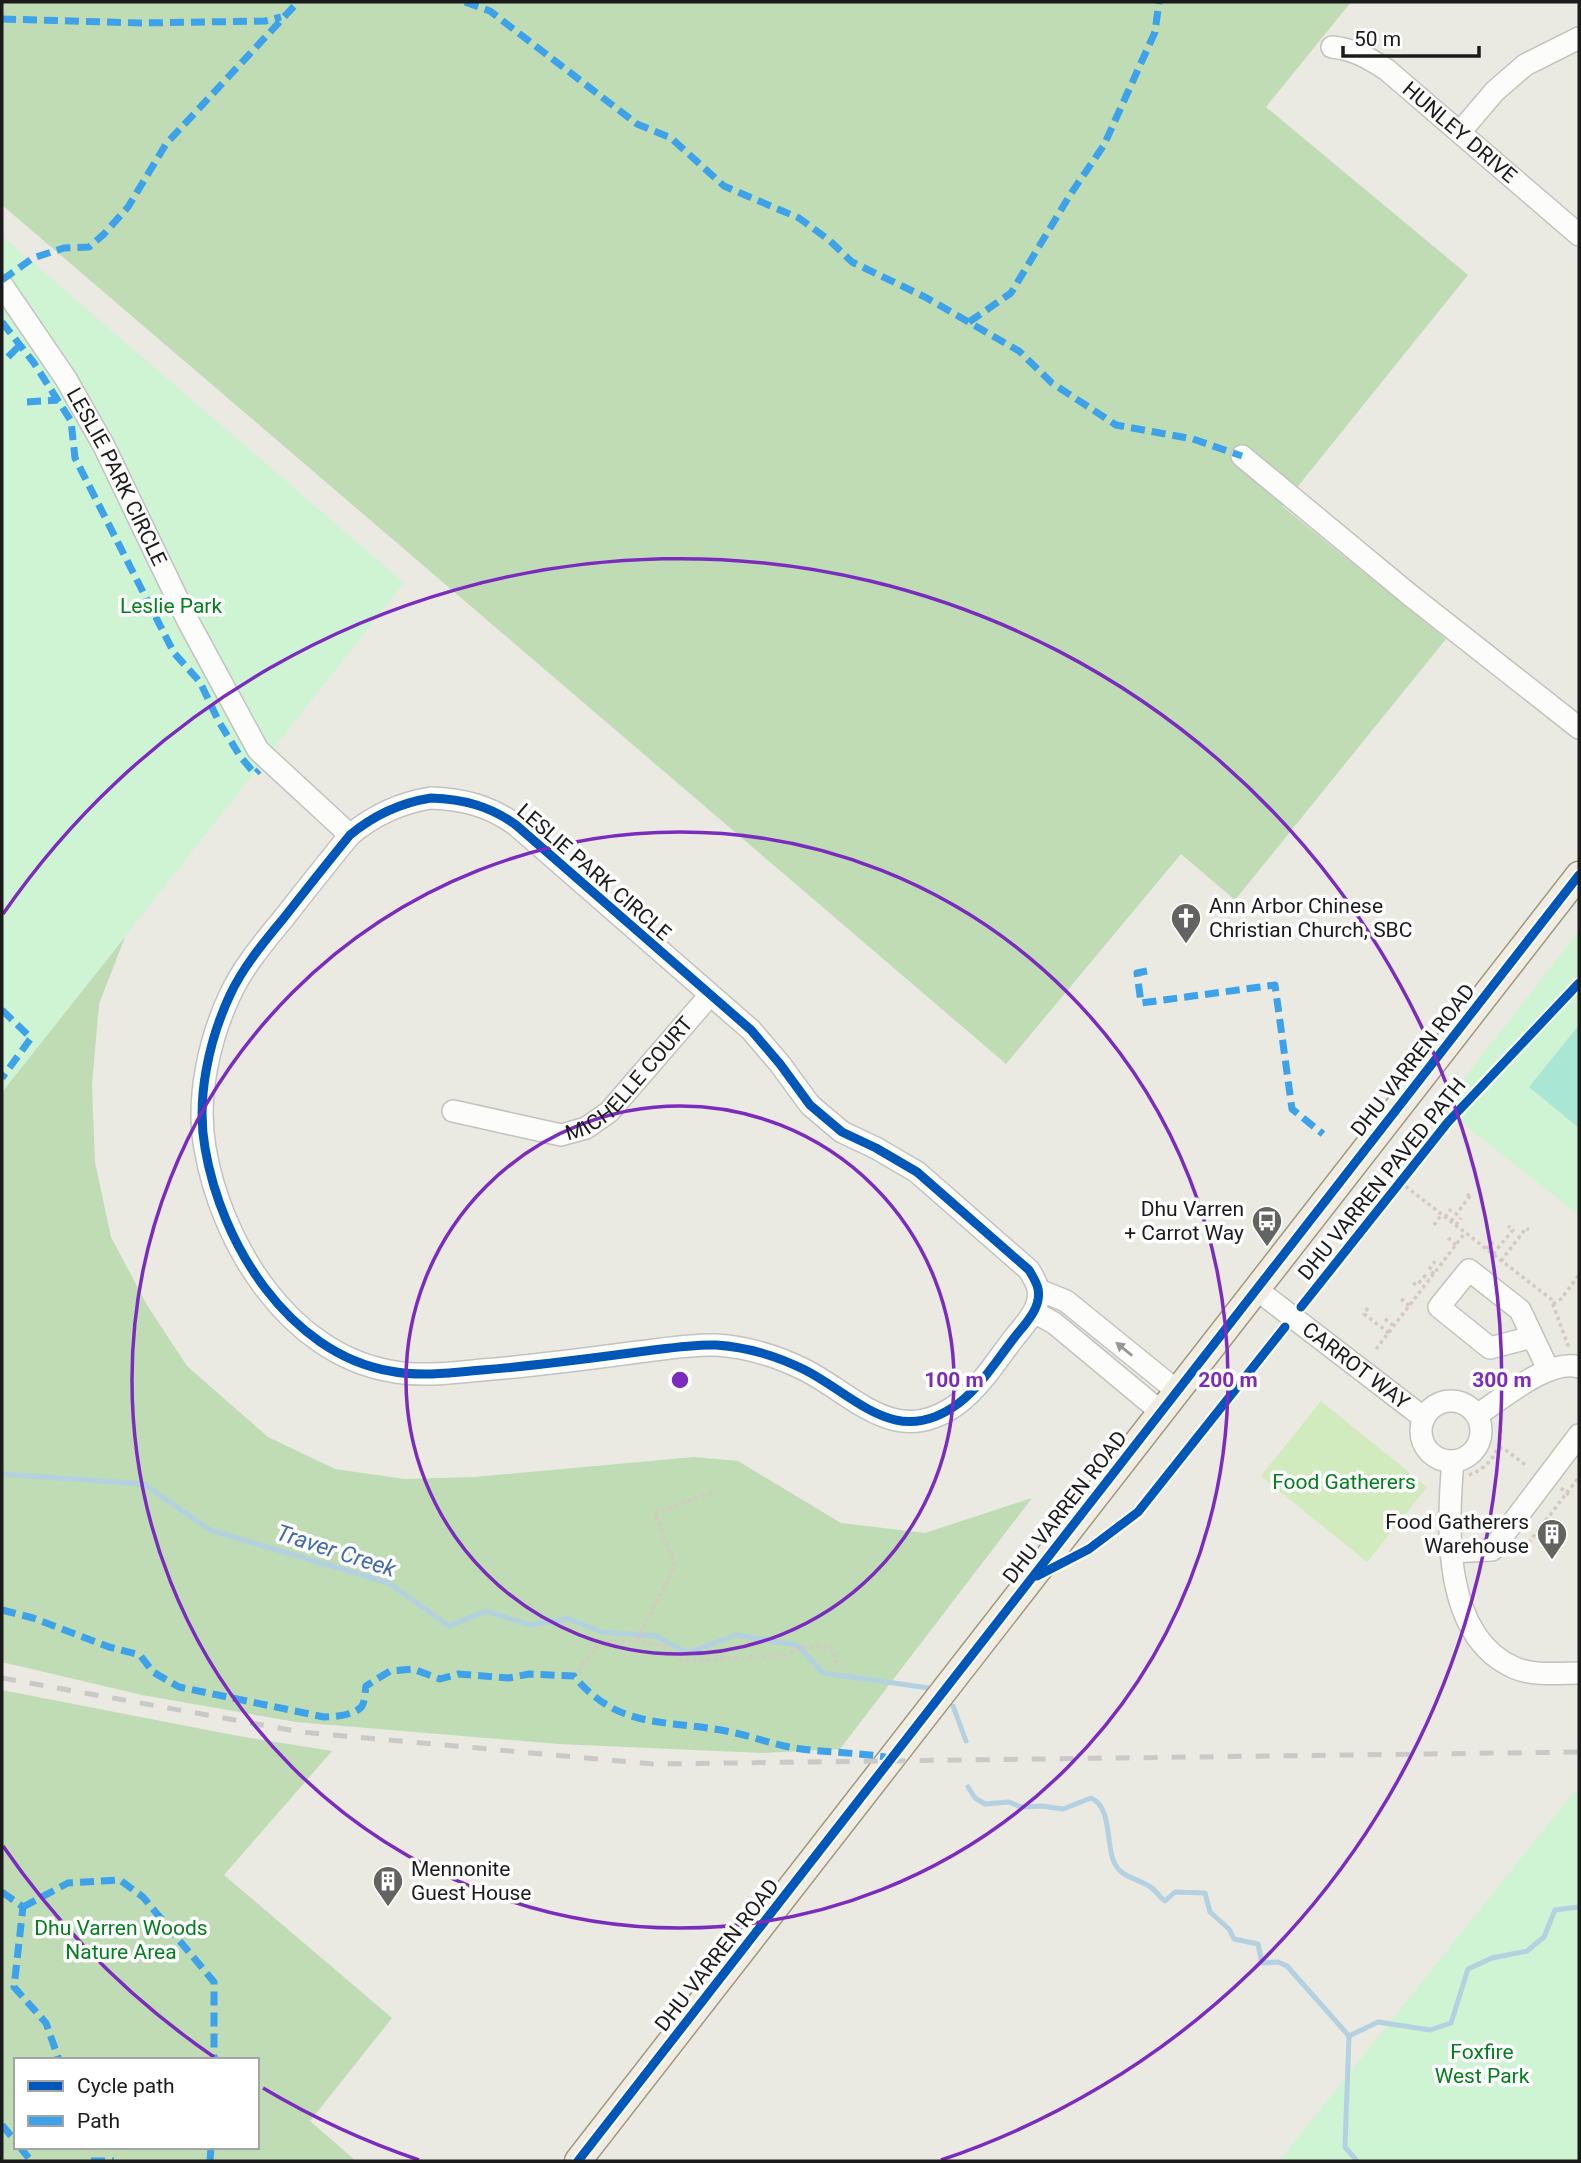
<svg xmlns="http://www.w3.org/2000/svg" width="1581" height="2163" font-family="Roboto,sans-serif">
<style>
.grass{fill:#d1ebbe}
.forest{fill:#bfdcb5;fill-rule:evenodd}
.park{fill:#cef4d3}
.pitch{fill:#aae6d4}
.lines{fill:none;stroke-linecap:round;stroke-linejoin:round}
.stream{stroke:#b3d1e0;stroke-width:5}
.minor-casing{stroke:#c2c2bf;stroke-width:24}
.major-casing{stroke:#a09980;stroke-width:29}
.path{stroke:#d6c8c3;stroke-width:3.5;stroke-dasharray:3.5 3.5;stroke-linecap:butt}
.minor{stroke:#fcfcfb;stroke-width:21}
.major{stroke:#f0ece2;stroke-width:26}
.rail{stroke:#c9c9c8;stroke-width:5;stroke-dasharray:14 14;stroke-linecap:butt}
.quiet{stroke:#3da2ea;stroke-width:7;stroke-dasharray:14 7;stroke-linecap:butt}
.cycleway-casing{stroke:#fff;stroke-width:13}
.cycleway{stroke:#0057b8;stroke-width:9}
.oneway{fill:#979796}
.ring{fill:none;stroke:#7b2cbf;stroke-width:3.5}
.labels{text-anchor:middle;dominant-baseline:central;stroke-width:7;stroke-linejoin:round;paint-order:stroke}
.street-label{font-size:21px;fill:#1b1b1b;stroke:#fff}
.park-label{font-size:21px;fill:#037f1e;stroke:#fff}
.poi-label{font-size:21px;fill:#1b1b1b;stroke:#fff;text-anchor:start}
.water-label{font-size:23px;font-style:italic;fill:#416ab1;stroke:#fff}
.centre{fill:#7b2cbf;stroke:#fff;stroke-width:3.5}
.ring-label{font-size:21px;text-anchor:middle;font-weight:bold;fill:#7b2cbf;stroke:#fff;stroke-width:7;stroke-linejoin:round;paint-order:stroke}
</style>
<rect width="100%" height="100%" fill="#eae9e2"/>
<path class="grass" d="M1321 1401 1427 1487 1367 1562 1261 1476Z"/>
<g class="forest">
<path d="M2 2H1351L1266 107 1468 275 1282 506 1446 639 1235 900 1181 854 1006 1064 2 205Z"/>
<path d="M125 937 99 1004 92 1085 95 1162 111 1237 147 1305 187 1366 268 1437 335 1469 405 1479 474 1477 694 1457 738 1461 841 1523 925 1533 1032 1498 840 1749 762 1753 559 1744 296 1722 142 1695 2 1662V1092Z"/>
<path d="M2 1690 238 1736 332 1751 224 1875 392 2018 310 2121 356 2161H2ZM16 2060H257V2147H16Z"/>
</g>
<g class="park">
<path d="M2 236 404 583 2 1092Z"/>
<path d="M1579 931V1215L1442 1107Z"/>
<path d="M1574 1792H1579V2161H1279Z"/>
</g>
<path class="pitch" d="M1579 1025V1128L1529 1087Z"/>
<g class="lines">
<g class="stream">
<path d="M2 1474 144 1484 210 1530 389 1583 449 1626 486 1611 530 1625 568 1619 602 1632 656 1636 687 1653 736 1635 797 1645 823 1673 929 1688"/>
<path d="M953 1706 966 1741"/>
<path d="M968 1787 975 1798 985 1804 1009 1802 1021 1807 1042 1806 1063 1809 1091 1798C1112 1806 1106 1846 1114 1862 1121 1878 1137 1878 1149 1886 1156 1890 1159 1897 1165 1901L1175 1892 1205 1893 1210 1912 1229 1929 1234 1939 1258 1944 1262 1963 1278 1962 1287 1966 1349 2036 1378 2022 1430 2030 1451 2023 1468 1969 1492 1958 1527 1951 1544 1937 1555 1910 1579 1907"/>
<path d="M1349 2036 1345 2147 1357 2161"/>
</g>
<g class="minor-casing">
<g id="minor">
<path id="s1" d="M1332 47C1353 49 1369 58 1387 70L1579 235"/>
<path d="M1460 132 1495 91 1525 65 1579 38"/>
<path id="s2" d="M2 285 66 379 104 446 188 621 258 750 350 835"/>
<path d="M1242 456 1410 595 1579 728"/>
<path d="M431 798C463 799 490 806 516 825L751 1030 780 1064 810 1105 842 1132 876 1148 917 1172 1029 1270C1032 1275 1037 1283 1038 1289 1042 1308 1024 1325 1014 1338 997 1360 981 1386 959 1403 897 1450 856 1396 805 1370 777 1356 747 1347 716 1345 691 1344 664 1349 638 1352 586 1359 534 1366 482 1370 451 1373 420 1377 390 1371 288 1353 221 1243 205 1148 196 1098 209 1040 230 995 243 967 264 942 283 919 305 891 327 863 350 835 374 815 399 803 431 798Z"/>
<path id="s3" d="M453 1111 561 1135 586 1128 609 1112 710 995"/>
<path id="s4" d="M1256 1289 1424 1418"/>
<path d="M1039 1290 1066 1301 1177 1391"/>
<path d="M1034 1312 1054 1323 1161 1412"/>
<path d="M1532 1337 1490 1348 1439 1307 1469 1270 1520 1310 1548 1369"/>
<circle cx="1451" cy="1431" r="30"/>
<path d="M1477 1415C1502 1399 1549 1358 1579 1367"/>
<path d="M1453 1461C1447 1526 1442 1637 1515 1668 1533 1676 1560 1673 1579 1673"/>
<path d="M1450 1552 1492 1550 1579 1435"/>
</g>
</g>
<g class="major-casing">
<path id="major" d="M578 2161 1579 875"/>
</g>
<g class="path">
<path d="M1400 1182 1551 1299 1569 1348"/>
<path d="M1467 1194 1472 1198"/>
<path d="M1445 1217 1451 1209"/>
<path d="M1451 1221 1470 1196"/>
<path d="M1434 1225 1442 1214"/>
<path d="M1456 1225 1461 1218"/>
<path d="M1448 1238 1456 1245"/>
<path d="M1487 1249 1493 1242"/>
<path d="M1493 1254 1513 1230 1508 1226"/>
<path d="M1501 1261 1526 1228 1529 1230"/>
<path d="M1434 1274 1429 1270 1435 1261"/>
<path d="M1413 1283 1417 1285 1425 1276 1429 1280"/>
<path d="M1401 1299 1410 1306"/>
<path d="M1553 1304 1561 1299 1579 1275"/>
<path d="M1368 1308 1364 1314 1389 1333"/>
<path d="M1385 1319 1394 1326"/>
<path d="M1376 1349 1465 1233"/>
<path d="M1499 1448H1503L1527 1466"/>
<path d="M1469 1475C1492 1467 1505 1444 1500 1420"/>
<path d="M1561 1488 1570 1496"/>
<path d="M1520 1554 1579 1477"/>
<path d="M637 1640 675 1566 655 1513 712 1492"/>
<path d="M574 1676 596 1648 607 1641 637 1640 665 1647 682 1661 786 1655 804 1647H831L838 1668"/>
</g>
<use href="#minor" class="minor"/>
<use href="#major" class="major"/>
<path class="rail" d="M2 1678 301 1732 653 1764 1579 1752"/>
<g class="quiet">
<path d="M465 2 490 11 637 124 671 138 724 186 799 218 829 240 852 262 925 297 1019 351 1052 383 1116 425 1193 439 1242 456"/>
<path d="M2 19 141 23 265 21 281 17"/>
<path d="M2 280 33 258 64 248 89 247 104 234 128 207 166 144 298 2"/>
<path d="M2 322 34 363 71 421 75 458 174 653 200 682 219 722 240 756 255 774 259 770"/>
<path d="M969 322 1011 293 1070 195 1104 145 1155 32 1159 2"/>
<path d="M8 357 20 345"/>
<path d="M27 402 58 400"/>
<path d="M1147 971 1137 973 1141 1003 1275 985 1292 1109 1323 1134"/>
<path d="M2 1010 31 1038 2 1078"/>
<path d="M2 1610 33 1618 109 1647 140 1655 153 1672 179 1687 324 1717C334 1717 359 1715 363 1704 365 1699 365 1691 366 1686L390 1671 413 1669 440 1679 458 1674 509 1678 529 1674 574 1676C617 1728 661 1720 721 1730 744 1734 766 1742 789 1747 823 1753 858 1752 892 1758"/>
<path d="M2 1892 23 1907 14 1987 46 2023 59 2060"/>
<path d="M23 1907 68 1883 120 1880 143 1897 214 1982V2060"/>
<path d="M2 2125 16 2142"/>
<path d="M20 2147 31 2161"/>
<path d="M91 2161H114"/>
<path d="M210 2161 211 2147"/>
</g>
<g class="cycleway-casing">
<g id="cycleway">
<path d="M431 798C463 799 490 806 516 825L751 1030 780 1064 810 1105 842 1132 876 1148 917 1172 1029 1270C1032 1275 1037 1283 1038 1289 1042 1308 1024 1325 1014 1338 997 1360 981 1386 959 1403 897 1450 856 1396 805 1370 777 1356 747 1347 716 1345 691 1344 664 1349 638 1352 586 1359 534 1366 482 1370 451 1373 420 1377 390 1371 288 1353 221 1243 205 1148 196 1098 209 1040 230 995 243 967 264 942 283 919 305 891 327 863 350 835 374 815 399 803 431 798Z"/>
<path d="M1301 1307 1448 1122 1579 983"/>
<path d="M1037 1576 1089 1549 1138 1512 1285 1327"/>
<path d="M578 2161 1579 875"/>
</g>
</g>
<use href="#cycleway" class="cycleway"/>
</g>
<defs><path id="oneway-solid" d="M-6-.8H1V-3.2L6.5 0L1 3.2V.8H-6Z" transform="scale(1.75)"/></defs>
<use class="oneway" href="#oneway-solid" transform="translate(1124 1349) rotate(-141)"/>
<g class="ring">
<circle cx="680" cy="1380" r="274"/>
<circle cx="680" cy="1380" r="548"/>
<path d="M419 2160A822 822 0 0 1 263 2088M214 2057A822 822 0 0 1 3 1846M3 914A822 822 0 1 1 941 2160"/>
</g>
<defs>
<g id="church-pin" transform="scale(1.575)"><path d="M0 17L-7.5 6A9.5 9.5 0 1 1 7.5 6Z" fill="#636361" stroke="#fff"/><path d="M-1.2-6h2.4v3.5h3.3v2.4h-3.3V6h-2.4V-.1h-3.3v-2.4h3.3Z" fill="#fff"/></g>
<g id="bus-pin" transform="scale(1.575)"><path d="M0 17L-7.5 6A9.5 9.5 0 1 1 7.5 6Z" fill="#636361" stroke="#fff"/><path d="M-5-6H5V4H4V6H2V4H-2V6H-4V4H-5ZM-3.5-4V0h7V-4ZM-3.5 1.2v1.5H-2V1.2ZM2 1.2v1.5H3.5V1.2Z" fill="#fff"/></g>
<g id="building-pin" transform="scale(1.575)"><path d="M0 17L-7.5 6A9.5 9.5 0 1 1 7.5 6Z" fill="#636361" stroke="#fff"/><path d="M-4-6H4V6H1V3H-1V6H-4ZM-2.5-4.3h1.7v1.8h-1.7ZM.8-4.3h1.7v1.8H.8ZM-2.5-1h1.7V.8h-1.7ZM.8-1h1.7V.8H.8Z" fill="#fff"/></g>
</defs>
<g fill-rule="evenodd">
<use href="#church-pin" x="1186" y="918"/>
<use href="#bus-pin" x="1267" y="1221"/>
<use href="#building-pin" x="1552" y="1534"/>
<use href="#building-pin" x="388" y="1881"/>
</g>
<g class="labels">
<g class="street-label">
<text stroke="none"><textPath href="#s1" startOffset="156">HUNLEY DRIVE</textPath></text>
<text stroke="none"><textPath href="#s2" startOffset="224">LESLIE PARK CIRCLE</textPath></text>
<text transform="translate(594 872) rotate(41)">LESLIE PARK CIRCLE</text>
<text transform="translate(1413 1060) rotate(-52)">DHU VARREN ROAD</text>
<text stroke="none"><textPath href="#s3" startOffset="201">MICHELLE COURT</textPath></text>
<text transform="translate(1382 1179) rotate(-51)">DHU VARREN PAVED PATH</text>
<text stroke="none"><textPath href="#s4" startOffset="126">CARROT WAY</textPath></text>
<text transform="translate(1065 1507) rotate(-52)">DHU VARREN ROAD</text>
<text transform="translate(717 1955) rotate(-52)">DHU VARREN ROAD</text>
</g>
<g class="park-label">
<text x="171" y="606">Leslie Park</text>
<text x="1344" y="1482">Food Gatherers</text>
<text x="121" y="1928">Dhu Varren Woods<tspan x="121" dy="24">Nature Area</tspan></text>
<text x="1482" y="2052">Foxfire<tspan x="1482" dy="24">West Park</tspan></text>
</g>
<g class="poi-label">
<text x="1209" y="906">Ann Arbor Chinese<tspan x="1209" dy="24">Christian Church, SBC</tspan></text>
<text x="1244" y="1209" text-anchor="end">Dhu Varren<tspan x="1244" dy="24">+ Carrot Way</tspan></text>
<text x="1529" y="1522" text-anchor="end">Food Gatherers<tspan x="1529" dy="24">Warehouse</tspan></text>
<text x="411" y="1869">Mennonite<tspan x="411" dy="24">Guest House</tspan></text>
</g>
<g class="water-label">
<text transform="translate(336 1551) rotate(18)">Traver Creek</text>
</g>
</g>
<circle cx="680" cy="1380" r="10" class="centre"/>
<g class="ring-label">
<text x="954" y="1387">100 m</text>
<text x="1228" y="1387">200 m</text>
<text x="1502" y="1387">300 m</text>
</g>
<rect width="1581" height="2163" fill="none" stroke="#1b1b1b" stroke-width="7"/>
<rect x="14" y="2058" width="245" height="91" fill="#ffffff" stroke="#a4a4a4" stroke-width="2"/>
<rect x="28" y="2081" width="35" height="10" fill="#0057b8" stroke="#a4a4a4" stroke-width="2"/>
<text x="77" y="2093" font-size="21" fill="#1b1b1b">Cycle path</text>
<rect x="28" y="2116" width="35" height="10" fill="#3da2ea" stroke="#a4a4a4" stroke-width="2"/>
<text x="77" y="2128" font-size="21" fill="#1b1b1b">Path</text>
<path d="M1343 46v10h136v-10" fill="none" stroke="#1b1b1b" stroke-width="3.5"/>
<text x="1354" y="46" font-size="21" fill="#1b1b1b" stroke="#ffffff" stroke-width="5" paint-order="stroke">50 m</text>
</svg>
